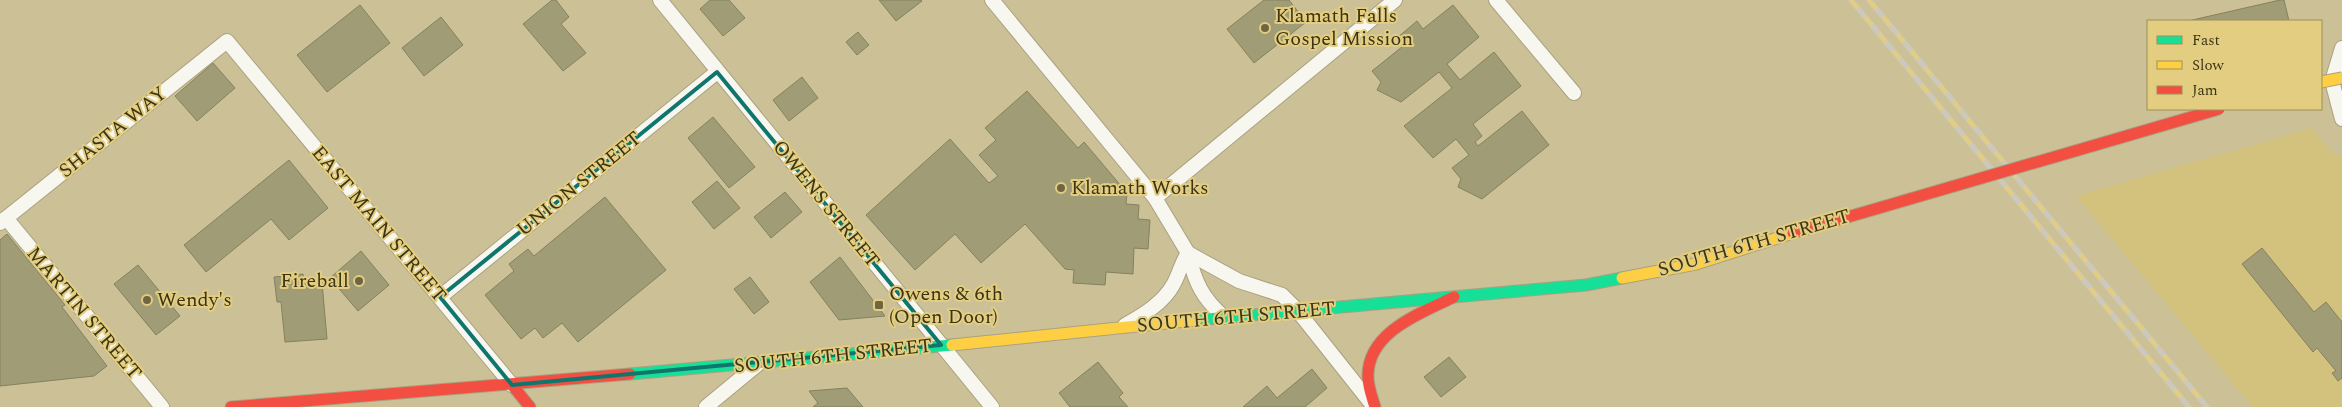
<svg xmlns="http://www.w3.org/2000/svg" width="2342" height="407" font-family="Spectral,serif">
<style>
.built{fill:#d3c17e}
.building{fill:#a09c75;stroke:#85815e}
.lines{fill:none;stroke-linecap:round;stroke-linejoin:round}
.street-casing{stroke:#aaa180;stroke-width:16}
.fast-casing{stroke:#aaa180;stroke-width:13}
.slow-casing{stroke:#aaa180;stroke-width:13}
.jam-casing{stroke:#aaa180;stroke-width:13}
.street{stroke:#f7f6ef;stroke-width:14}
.fast{stroke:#16e098;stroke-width:11}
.slow{stroke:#ffcf43;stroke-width:11}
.jam{stroke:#f24e42;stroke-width:11}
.rail-casing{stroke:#ccc8bb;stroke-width:5.5}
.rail{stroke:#e2cd80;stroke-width:4;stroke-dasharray:11;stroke-linecap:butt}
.slow-bridge-casing{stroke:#aaa180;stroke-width:13;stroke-linecap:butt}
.jam-bridge-casing{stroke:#aaa180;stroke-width:13;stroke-linecap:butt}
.slow-bridge{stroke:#ffcf43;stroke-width:11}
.jam-bridge{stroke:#f24e42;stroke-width:11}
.marked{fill:none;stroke:#0f766e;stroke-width:4;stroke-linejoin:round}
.poi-dot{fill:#6f6542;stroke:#e2cd80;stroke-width:2}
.labels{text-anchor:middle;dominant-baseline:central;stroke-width:4;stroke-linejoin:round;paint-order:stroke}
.poi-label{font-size:20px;fill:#3d3414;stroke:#e2cd80;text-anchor:start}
.street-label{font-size:20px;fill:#3d3414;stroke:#e2cd80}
</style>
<rect width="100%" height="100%" fill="#ccc096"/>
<path class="built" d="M2312 128 2330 151 2342 157V407H2253L2076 196Z"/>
<g class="building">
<path d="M552 0H556L569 17 561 24 586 53 563 71 523 24Z"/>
<path d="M710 0H729L745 18 723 36 700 9Z"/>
<path d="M879 0H921L922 1 896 21Z"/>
<path d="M1264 0H1289L1306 22 1254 63 1227 29Z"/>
<path d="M2284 0 2289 21H2188L2280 0Z"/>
<path d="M360 5 390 43 327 92 297 55Z"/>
<path d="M1453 5 1479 37 1447 64 1460 80 1494 52 1521 86 1473 124 1482 136 1475 142 1478 146 1522 111 1549 145 1482 199 1458 187 1461 179 1452 168 1469 155 1456 139 1433 158 1404 126 1452 88 1439 72 1401 102 1377 90 1381 82 1372 71 1403 46 1397 38 1417 21 1423 29Z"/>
<path d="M441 17 463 45 424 76 402 48Z"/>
<path d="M858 32 869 45 857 55 846 42Z"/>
<path d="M213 63 235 88 197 121 175 96Z"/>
<path d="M802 77 818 98 789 121 773 100Z"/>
<path d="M1027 91 1078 148 1084 142 1127 193 1126 204 1139 205 1138 219 1150 220 1148 249 1134 248 1133 274 1106 272 1105 285 1073 283 1074 270 1065 269 1025 224 981 263 955 234 915 270 866 215 950 139 989 183 998 176 979 155 996 140 985 128Z"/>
<path d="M713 117 755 167 729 188 688 138Z"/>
<path d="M289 160 328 208 289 240 271 219 206 272 184 245Z"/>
<path d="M717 181 740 208 714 229 692 202Z"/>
<path d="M785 192 802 212 771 238 754 217Z"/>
<path d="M605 197 666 270 578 342 562 323 543 338 535 328 521 339 485 295 514 271 509 264 528 249 534 256Z"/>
<path d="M7 234 65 305 62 307 107 366 94 376 0 386V240Z"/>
<path d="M2262 248 2314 312 2326 302 2342 322V378L2338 381 2332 373 2336 371 2317 348 2313 352 2242 264Z"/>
<path d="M361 251 389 285 358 311 330 278Z"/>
<path d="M840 257 885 316 839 320 810 282Z"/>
<path d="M138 265 180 316 156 335 114 284Z"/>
<path d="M303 274 304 284 322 282 327 339 285 342 281 302H277L274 277Z"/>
<path d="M750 277 769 302 754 314 734 289Z"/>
<path d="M1449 357 1466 377 1441 397 1424 377Z"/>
<path d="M1098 362 1123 393 1119 397 1128 407H1070L1059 393Z"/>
<path d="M1312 369 1327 388 1305 407H1243L1267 386 1277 398Z"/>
<path d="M847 388 863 407H813L818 403 809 391Z"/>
</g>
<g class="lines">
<g class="street-casing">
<g id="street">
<path d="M660 0 992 407"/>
<path d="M992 0 1155 198 1188 253 1239 281 1282 295 1297 310 1370 402"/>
<path d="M1496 0 1574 93"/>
<path d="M2342 48 2332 81 2342 119"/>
<path d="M1155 198 1395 0"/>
<path d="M6 218 162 407"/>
<path d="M0 223 227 41 512 385"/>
<path d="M1188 253C1195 282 1202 298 1224 317"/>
<path d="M440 297 717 72"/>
<path d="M1125 325C1143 315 1163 303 1173 285 1179 275 1181 263 1188 253"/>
<path d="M706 407 758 364"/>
</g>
</g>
<g class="fast-casing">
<g id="fast">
<path d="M1196 320 1586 285 1622 278"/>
<path d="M630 374 952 345"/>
</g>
</g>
<g class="slow-casing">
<g id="slow">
<path d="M1622 278 1696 264 1793 233"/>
<path d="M952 345 1196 320"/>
</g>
</g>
<g class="jam-casing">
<g id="jam">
<path d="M512 385 530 407"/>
<path d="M231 407 630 374"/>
<path d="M1375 407C1372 397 1368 387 1368 377 1367 332 1421 313 1454 297"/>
</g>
</g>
<use href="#street" class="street"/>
<use href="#fast" class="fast"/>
<use href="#slow" class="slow"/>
<use href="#jam" class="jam"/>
<g class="rail-casing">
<g id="rail">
<path d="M1851 0 2189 407"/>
<path d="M1869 0 2207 407"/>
</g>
</g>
<use href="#rail" class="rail"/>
<g class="slow-bridge-casing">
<path id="slow-bridge" d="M2321 82 2342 78"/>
</g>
<g class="jam-bridge-casing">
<path id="jam-bridge" d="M1793 233 2219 109"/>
</g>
<use href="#slow-bridge" class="slow-bridge"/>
<use href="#jam-bridge" class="jam-bridge"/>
</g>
<path class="marked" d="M717 72 941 345 512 385 440 297Z"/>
<g class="poi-dot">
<circle cx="1265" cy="28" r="5"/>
<circle cx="1061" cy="188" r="5"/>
<circle cx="359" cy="281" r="5"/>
<circle cx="147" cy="300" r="5"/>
<rect x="874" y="300" width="10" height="10" rx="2.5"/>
</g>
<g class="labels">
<g class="poi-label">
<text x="1275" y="16">Klamath Falls<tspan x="1275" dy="23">Gospel Mission</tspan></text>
<text x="1071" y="188">Klamath Works</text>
<text x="349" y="281" text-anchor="end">Fireball</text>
<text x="889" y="294">Owens &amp; 6th<tspan x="889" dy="23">(Open Door)</tspan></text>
<text x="157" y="300">Wendy's</text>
</g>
<g class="street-label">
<text transform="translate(113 132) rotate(-39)">SHASTA WAY</text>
<text transform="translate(579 184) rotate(-39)">UNION STREET</text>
<text transform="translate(826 204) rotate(51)">OWENS STREET</text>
<text transform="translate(379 224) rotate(50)">EAST MAIN STREET</text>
<text transform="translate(1754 243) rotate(-16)">SOUTH 6TH STREET</text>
<text transform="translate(84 313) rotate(50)">MARTIN STREET</text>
<text transform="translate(1236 317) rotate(-5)">SOUTH 6TH STREET</text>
<text transform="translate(833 356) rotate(-6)">SOUTH 6TH STREET</text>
</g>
</g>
<rect x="2147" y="20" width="175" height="90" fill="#e2cd80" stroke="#a09055"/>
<rect x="2157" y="36" width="25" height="8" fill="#16e098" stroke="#a09055"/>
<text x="2192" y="45" font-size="15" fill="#3d3414">Fast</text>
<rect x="2157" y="61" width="25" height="8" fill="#ffcf43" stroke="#a09055"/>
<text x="2192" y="70" font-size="15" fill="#3d3414">Slow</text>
<rect x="2157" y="86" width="25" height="8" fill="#f24e42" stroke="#a09055"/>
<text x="2192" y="95" font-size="15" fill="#3d3414">Jam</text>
</svg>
